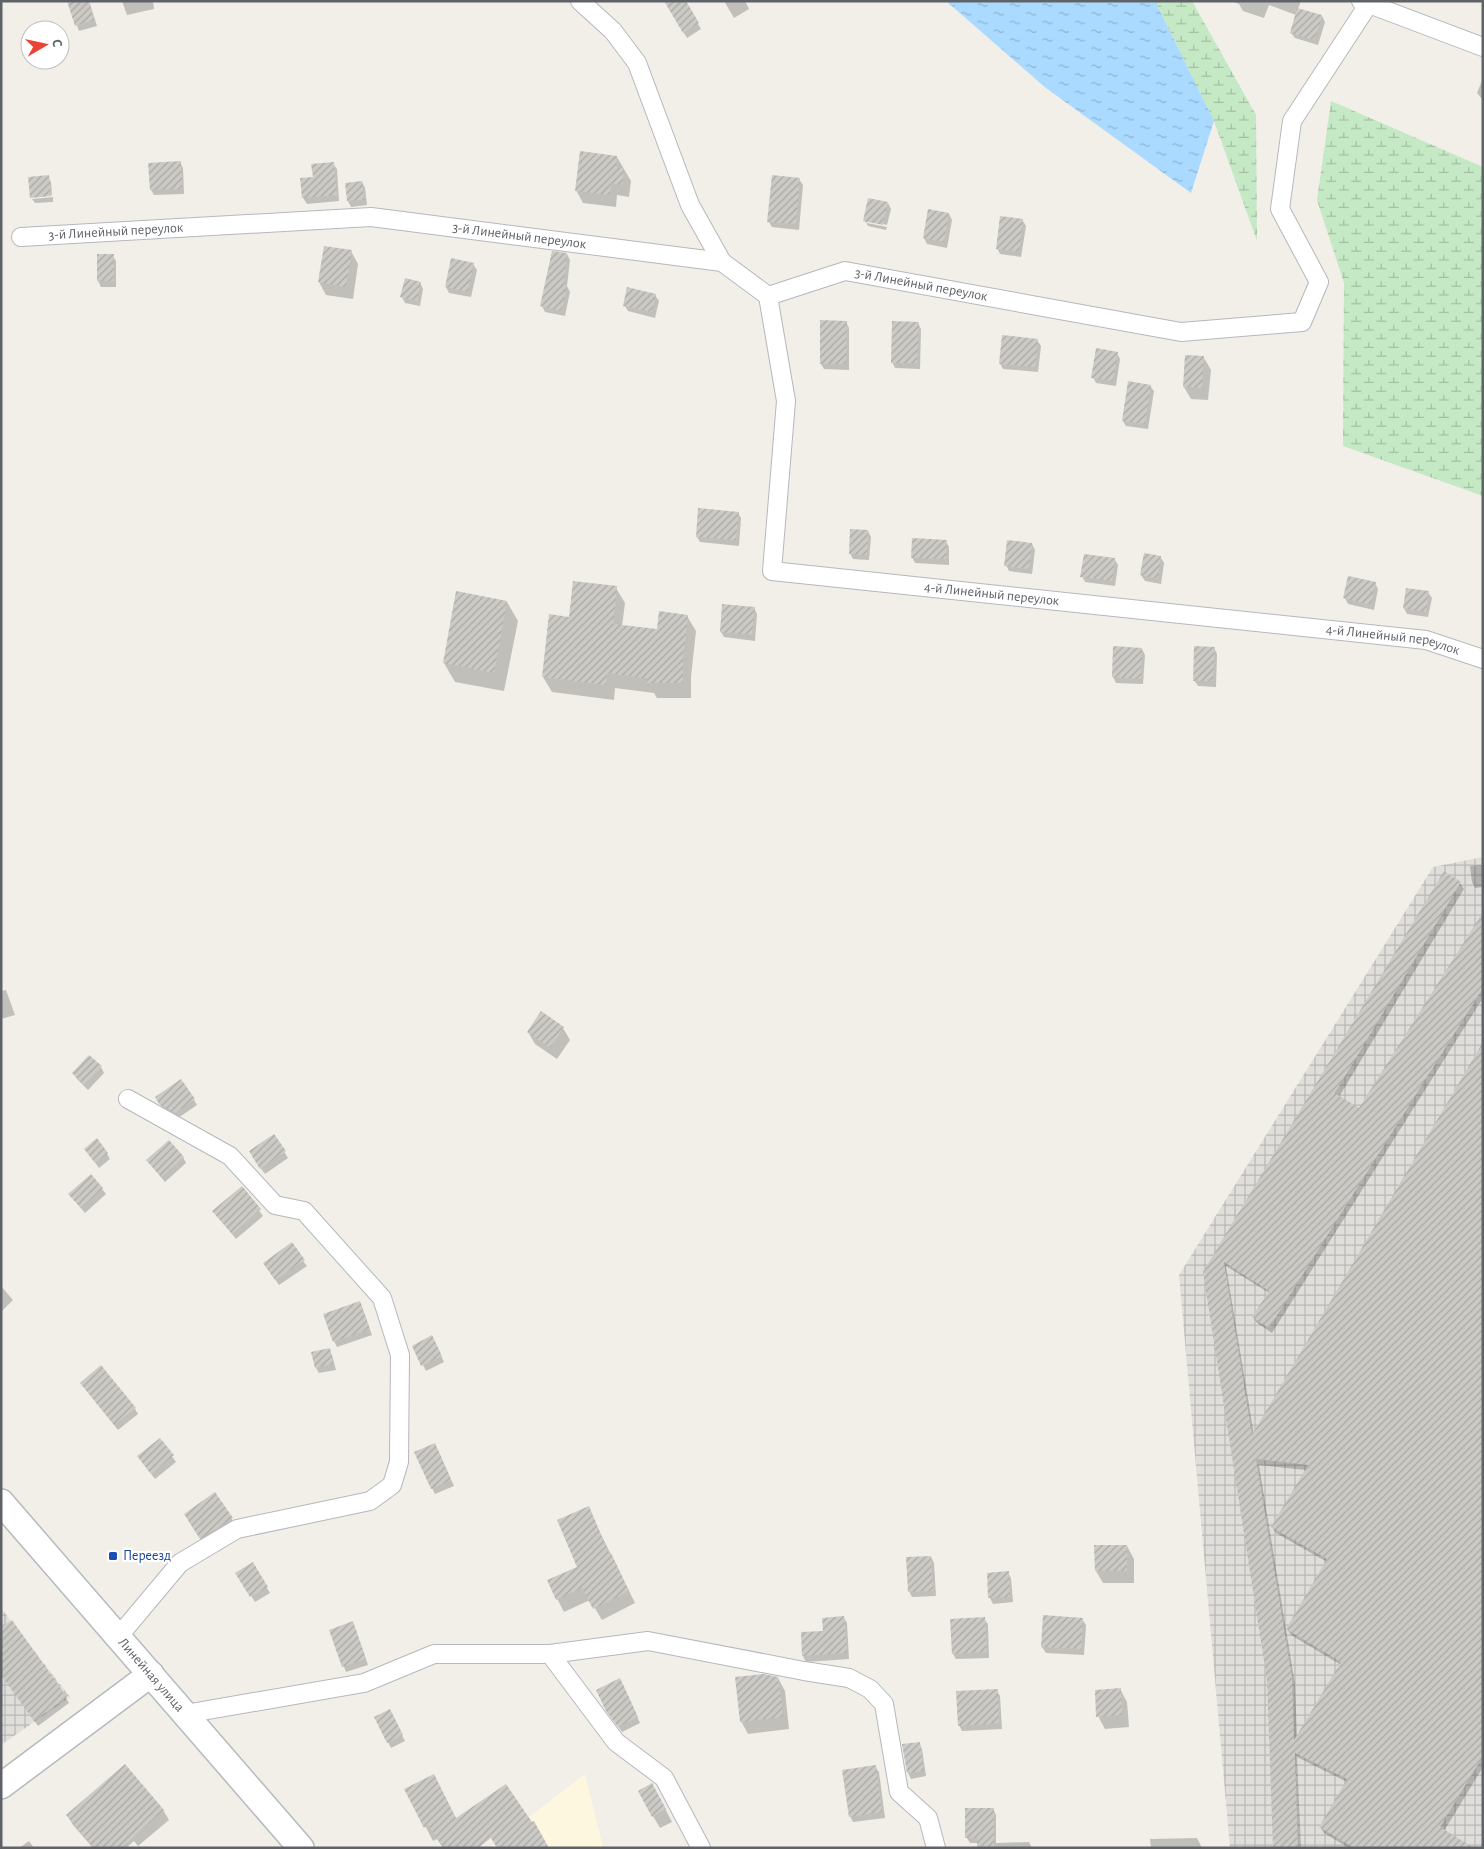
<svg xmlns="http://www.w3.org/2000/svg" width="1484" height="1849" font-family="'Alegreya Sans',sans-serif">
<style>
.commercial{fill:#fef7e0}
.industrial{fill:url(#industrial-grid)}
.wetland{fill:url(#wetland-marsh)}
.water{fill:url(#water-ripples)}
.shadow{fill:#0003;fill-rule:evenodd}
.building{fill:url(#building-hatch);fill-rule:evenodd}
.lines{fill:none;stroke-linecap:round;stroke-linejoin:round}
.street-casing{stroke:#b5b8bc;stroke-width:20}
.secondary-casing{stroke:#b6babf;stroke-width:28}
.street{stroke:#fff;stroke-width:18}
.secondary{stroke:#fff;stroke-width:25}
.transit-dot{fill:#1a4fb4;stroke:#fff;stroke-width:2}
.labels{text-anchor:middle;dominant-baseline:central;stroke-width:4.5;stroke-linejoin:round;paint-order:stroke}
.street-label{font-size:14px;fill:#5f6368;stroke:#fff}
.transit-label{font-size:14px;fill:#164399;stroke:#fff;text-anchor:start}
</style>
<defs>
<pattern id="industrial-grid" width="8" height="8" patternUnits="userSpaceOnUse" patternTransform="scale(1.25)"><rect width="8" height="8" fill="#e0deda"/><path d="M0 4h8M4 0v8" fill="none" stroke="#b9b8b5"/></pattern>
<pattern id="wetland-marsh" width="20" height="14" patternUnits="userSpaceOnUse" patternTransform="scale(1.25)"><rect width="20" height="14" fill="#c5e8c5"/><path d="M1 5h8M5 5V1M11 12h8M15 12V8" fill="none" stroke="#a3c0a4"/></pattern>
<pattern id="water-ripples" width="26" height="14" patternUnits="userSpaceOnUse" patternTransform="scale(1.25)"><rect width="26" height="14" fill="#aadaff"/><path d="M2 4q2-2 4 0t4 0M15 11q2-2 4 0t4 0" fill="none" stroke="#8eb4d2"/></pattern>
<pattern id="building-hatch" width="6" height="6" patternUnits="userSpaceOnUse" patternTransform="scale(1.25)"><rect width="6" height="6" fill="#cccac5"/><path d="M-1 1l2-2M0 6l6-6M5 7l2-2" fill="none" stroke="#a9a8a4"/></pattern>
</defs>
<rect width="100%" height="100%" fill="#f1efe8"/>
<path class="commercial" d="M585 1774 603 1848H489Z"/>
<g class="industrial">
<path d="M1483 857V1848H1230L1179 1275 1433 867Z"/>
<path d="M1 1608 70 1697 1 1745Z"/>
</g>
<g class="wetland">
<path d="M1155 1H1192L1256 115 1257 241 1214 121Z"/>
<path d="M1331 101 1483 167V496L1343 446 1344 283 1317 200Z"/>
</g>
<path class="water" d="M946 1H1155L1214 121 1191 193 1046 88Z"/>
<g class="shadow">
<path d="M68 1H89L97 26 79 31Z"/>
<path d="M122 1H153L154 9 127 15Z"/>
<path d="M685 1 701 29 687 38 667 4Z"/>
<path d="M724 1H745L749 9 734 18Z"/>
<path d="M1231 1H1301L1298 9 1322 16 1325 22 1318 45 1295 38 1291 33 1296 15 1269 5 1264 18 1243 11 1239 4Z"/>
<path d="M1483 78V100L1477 93Z"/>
<path d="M617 157 631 181 629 197 617 195 616 207 583 203 576 190Z"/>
<path d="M180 163 183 168 184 194 154 195 151 190Z"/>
<path d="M333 164 337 169 339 201 307 204 303 198 314 178Z"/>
<path d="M48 176 51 182 52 195 32 197V199L29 178Z"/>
<path d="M799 179 803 185 799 230 772 227 769 222Z"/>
<path d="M362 182 365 188 367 205 351 207 348 201 347 184Z"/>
<path d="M53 197V202L35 203 32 199Z"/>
<path d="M888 203 891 209 887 225 867 220V223L887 227 886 230 868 226 865 220Z"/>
<path d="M949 214 952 220 947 248 927 244 924 238Z"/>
<path d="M1023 221 1026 226 1021 257 1000 254 997 248Z"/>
<path d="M351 251 358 264 353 299 326 295 319 282Z"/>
<path d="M567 254 570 260 567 286 570 292 565 316 545 312 542 306Z"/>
<path d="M113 256 116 261V287H101L98 281Z"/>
<path d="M473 264 477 270 471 297 449 293 446 287Z"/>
<path d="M420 283 423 289 420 306 405 303 402 297Z"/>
<path d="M655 295 659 301 655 318 628 311 624 305Z"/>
<path d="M846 322 849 328V370L824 369 821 364Z"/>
<path d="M918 323 921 329 920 369 895 368 892 362Z"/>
<path d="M1037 340 1041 346 1038 372 1003 369 1000 363Z"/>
<path d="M1117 353 1120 359 1116 386 1096 383 1093 377Z"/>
<path d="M1204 358 1211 370 1208 400 1191 399 1184 387Z"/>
<path d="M1150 386 1154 391 1148 429 1126 426 1123 421Z"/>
<path d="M738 513 741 518 739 546 700 542 697 537Z"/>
<path d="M868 531 871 537 869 560 853 559 850 553Z"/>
<path d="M946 541 949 547V565L915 563 912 557Z"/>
<path d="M1032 544 1035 550 1032 574 1009 571 1006 565Z"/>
<path d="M1161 558 1164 563 1161 584 1145 581 1141 575Z"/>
<path d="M1115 560 1118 565 1115 586 1085 582 1082 576Z"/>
<path d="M1375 583 1378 589 1374 610 1348 604 1345 598Z"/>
<path d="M616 588 625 603 622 626 659 631 687 616 696 631 691 677V698H657L654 693 615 688 614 700 552 692 543 677 570 618Z"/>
<path d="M1428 592 1432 598 1428 617 1407 614 1404 608Z"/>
<path d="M507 602 518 621 504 691 455 682 444 663Z"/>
<path d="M754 608 757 614 755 641 724 637 721 632Z"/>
<path d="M1214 648 1217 654 1216 687 1198 686 1194 680Z"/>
<path d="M1142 649 1145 655 1143 684 1116 683 1113 677Z"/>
<path d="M1483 865V887L1475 888 1472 882 1470 866Z"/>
<path d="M1445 873 1460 883 1464 889 1339 1097 1360 1109 1483 914V998L1272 1333 1257 1323 1253 1317 1269 1293 1226 1266 1254 1435 1483 1045V1767L1444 1831 1471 1848H1349L1324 1833 1320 1827 1347 1782 1297 1757 1301 1848H1274L1268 1680 1205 1272ZM1259 1465 1306 1470 1272 1527 1276 1533 1327 1562 1287 1629 1291 1635 1341 1665 1297 1739 1295 1684Z"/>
<path d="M6 990 15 1015 1 1019V991Z"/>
<path d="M563 1028 570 1040 557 1059 535 1044 528 1032Z"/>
<path d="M101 1067 104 1073 88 1090 77 1079 73 1073Z"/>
<path d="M194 1100 197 1105 178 1118 164 1110 159 1103Z"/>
<path d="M274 1135 288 1158 265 1174 253 1157Z"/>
<path d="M89 1154H107L110 1159 99 1168Z"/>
<path d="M183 1157 186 1163 165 1182 148 1161Z"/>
<path d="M242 1188 263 1216 236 1239 214 1211Z"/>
<path d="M102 1189 106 1194 85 1213 73 1199Z"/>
<path d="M303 1261 307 1266 279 1285 268 1269Z"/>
<path d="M1 1286 13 1300 1 1312Z"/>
<path d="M360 1302 372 1335 337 1347 334 1341Z"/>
<path d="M435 1343 444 1362 426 1371 413 1346Z"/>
<path d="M329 1350 332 1355 336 1370 319 1373 316 1368Z"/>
<path d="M81 1383 135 1409 138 1414 118 1430Z"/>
<path d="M160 1440 176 1462 155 1479 142 1462Z"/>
<path d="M438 1450 454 1486 435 1494 432 1488Z"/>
<path d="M215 1494 235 1524 204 1544 188 1520Z"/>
<path d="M588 1508 635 1603 602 1620 590 1600 564 1612 548 1581 579 1568Z"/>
<path d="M1127 1546 1134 1559V1583H1103L1096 1571Z"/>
<path d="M931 1557 934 1563 936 1596 912 1597 909 1591Z"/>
<path d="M252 1564 270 1593 255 1602 237 1573Z"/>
<path d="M1008 1573 1011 1578 1013 1602 993 1604 990 1598Z"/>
<path d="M844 1618 847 1623 849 1659 806 1662 803 1656 824 1632Z"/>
<path d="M984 1619 988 1624 989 1658 956 1659 953 1654Z"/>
<path d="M1082 1619 1086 1625 1084 1655 1046 1653 1042 1647Z"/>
<path d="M355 1628 368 1665 346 1672 330 1630Z"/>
<path d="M1 1674 66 1698 69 1703 38 1726Z"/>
<path d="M778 1678 785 1691 789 1729 748 1734 741 1721Z"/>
<path d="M623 1685 640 1723 622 1732 611 1717Z"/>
<path d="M1120 1689 1127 1702 1129 1727 1105 1729 1098 1716Z"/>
<path d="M997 1691 1000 1696 1002 1729 962 1731 959 1725Z"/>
<path d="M392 1717 405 1741 391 1748 388 1742Z"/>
<path d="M919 1743 922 1749 926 1776 911 1779 908 1773Z"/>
<path d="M875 1767 879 1772 885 1818 853 1822 850 1816Z"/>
<path d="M406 1789 464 1848H443L437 1839 433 1841Z"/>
<path d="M659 1797 672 1822 660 1828 653 1816Z"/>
<path d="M993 1809 996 1815V1843L1029 1842 1032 1848H978V1843H970L967 1838Z"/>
<path d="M163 1810 169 1820 138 1846 134 1841 126 1848H93L73 1825 67 1815Z"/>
<path d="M1197 1838 1202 1848H1151L1150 1839Z"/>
<path d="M29 1841 34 1848H19Z"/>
</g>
<g class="building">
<path d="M67 1H89L94 20 75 26Z"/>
<path d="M664 1H686L699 23 683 33Z"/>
<path d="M1297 8 1322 15 1315 40 1290 33Z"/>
<path d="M580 151 617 156 616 167 624 168 622 185 611 183 610 195 575 191Z"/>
<path d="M181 161 182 189 150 190 148 163Z"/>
<path d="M334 162 337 195 302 198 300 178 313 177 311 164Z"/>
<path d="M49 175 51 196 30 198 28 177Z"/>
<path d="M772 175 800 178 796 224 767 222Z"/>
<path d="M362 181 364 200 347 201 345 183Z"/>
<path d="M868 198 888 202 883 225 863 221Z"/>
<path d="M928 209 949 213 944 242 923 238Z"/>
<path d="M1000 216 1023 219 1019 252 996 249Z"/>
<path d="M324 246 352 250 346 287 318 282Z"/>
<path d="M552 251 567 253 564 284 567 285 562 311 540 306Z"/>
<rect x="97" y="254" width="17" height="27"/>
<path d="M451 258 474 263 468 292 445 287Z"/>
<path d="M405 278 421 282 417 301 400 297Z"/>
<path d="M627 287 656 294 652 312 623 306Z"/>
<path d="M820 320 847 321 846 364H820Z"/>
<path d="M892 321 919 322 917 363H891Z"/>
<path d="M1002 335 1038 339 1035 367 999 364Z"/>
<path d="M1096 348 1118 352 1113 381 1091 378Z"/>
<path d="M1185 355 1204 356 1202 388 1183 387Z"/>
<path d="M1128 381 1151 385 1145 424 1122 421Z"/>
<path d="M698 508 739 512 736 540 696 537Z"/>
<path d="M850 529 868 530 867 555 849 554Z"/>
<path d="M912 538 947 540 946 559 911 558Z"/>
<path d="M1007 540 1032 543 1029 569 1004 566Z"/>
<path d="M1144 553 1161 556 1158 579 1140 575Z"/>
<path d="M1084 554 1115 558 1112 581 1080 577Z"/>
<path d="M1348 576 1376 582 1371 605 1343 598Z"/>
<path d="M573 581 617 586 613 624 657 629 659 611 688 615 683 661V683H647V678L607 673 606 685 542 677 549 614 569 617Z"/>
<path d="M1406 588 1429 591 1426 612 1403 608Z"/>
<path d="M456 591 507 601 494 673 443 663Z"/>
<path d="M722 604 755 607 752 635 720 632Z"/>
<path d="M1113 646 1142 648 1141 679 1112 677Z"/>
<path d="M1194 646 1215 647 1213 681H1193Z"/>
<path d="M1444 871 1461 882 1335 1093 1359 1108 1483 912V988L1269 1328 1252 1317 1269 1291 1224 1262 1252 1435 1483 1042V1756L1440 1827 1474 1848H1354L1319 1827 1347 1779 1295 1753 1298 1848H1273L1267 1680 1203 1272ZM1256 1459 1308 1465 1271 1527 1327 1559 1286 1629 1341 1662 1294 1740 1292 1677Z"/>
<path d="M541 1011 564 1027 550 1048 527 1032Z"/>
<path d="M89 1055 102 1066 84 1085 72 1073Z"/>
<path d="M181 1079 195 1099 175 1113 159 1104 155 1097Z"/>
<path d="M274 1134 286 1151 260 1169 249 1151Z"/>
<path d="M97 1138 108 1153 95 1163 84 1149Z"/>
<path d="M169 1140 184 1157 161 1177 146 1160Z"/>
<path d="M91 1174 103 1188 81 1208 68 1194Z"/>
<path d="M242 1186 261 1209 232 1234 212 1211Z"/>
<path d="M292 1242 305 1260 275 1280 263 1263Z"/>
<path d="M360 1301 370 1329 333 1342 323 1314Z"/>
<path d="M432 1335 442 1356 421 1366 412 1346Z"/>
<path d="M330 1348 333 1364 315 1368 311 1352Z"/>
<path d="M101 1365 136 1408 114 1425 80 1383Z"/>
<path d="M160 1438 174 1455 151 1474 137 1456Z"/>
<path d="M435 1443 451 1480 431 1489 414 1452Z"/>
<path d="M215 1492 233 1518 200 1539 184 1514Z"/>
<path d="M589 1506 609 1554 611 1553 629 1591 593 1609 582 1588 556 1600 547 1580 577 1567 557 1520Z"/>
<path d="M1094 1545H1127V1571H1095Z"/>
<path d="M931 1556 933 1591 908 1592 906 1557Z"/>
<path d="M253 1562 268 1587 250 1597 235 1573Z"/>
<path d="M1009 1571 1010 1597 988 1598 987 1573Z"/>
<path d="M1043 1615 1083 1618 1081 1649 1041 1647Z"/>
<path d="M844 1616 847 1653 802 1656 801 1632 823 1631 822 1618Z"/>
<path d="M985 1617 987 1652 952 1654 950 1619Z"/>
<path d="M12 1620 67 1697 34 1721 1 1675V1627Z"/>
<path d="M353 1621 366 1659 342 1667 329 1630Z"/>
<path d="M764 1674 778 1677 783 1717 740 1722 735 1677Z"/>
<path d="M620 1678 638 1717 618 1727 606 1711 596 1690Z"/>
<path d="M1121 1688 1122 1715 1096 1717 1095 1690Z"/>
<path d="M998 1689 999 1723 958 1726 956 1691Z"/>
<path d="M390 1709 403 1735 387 1743 374 1717Z"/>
<path d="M920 1742 924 1771 907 1773 902 1744Z"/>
<path d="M125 1764 164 1810 121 1848H94L66 1815Z"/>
<path d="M876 1765 882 1812 849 1817 842 1770Z"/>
<path d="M434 1774 456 1818 506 1784 532 1822 534 1821 549 1848H497L491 1838 478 1848H444L428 1825 424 1828 404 1789Z"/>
<path d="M652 1783 666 1809 652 1817 638 1791Z"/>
<path d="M965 1808H994V1848H977V1838H965Z"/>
</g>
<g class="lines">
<g class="street-casing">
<g id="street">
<path d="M580 1 613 31 637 63 690 205 722 262"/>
<path d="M1361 1 1483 47"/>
<path id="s1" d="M21 237 371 217 722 262 768 296 845 271 1181 332 1302 322 1319 282 1280 209 1292 121 1368 5"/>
<path id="s2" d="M768 296 786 401 772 571 1426 640 1483 659"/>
<path d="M118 1637 180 1563 237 1529 370 1501 392 1485 399 1462 400 1355 382 1298 304 1211 275 1205 230 1156 128 1099"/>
<path d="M550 1654 616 1742 664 1778 701 1848"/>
<path d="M185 1714 364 1683 434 1654H550L648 1641 804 1671 849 1678 870 1689 884 1704 899 1792 928 1818 936 1848"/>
</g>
</g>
<g class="secondary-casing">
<g id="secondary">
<path id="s3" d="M1 1502 301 1848"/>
<path d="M1 1786 151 1674"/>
</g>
</g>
<use href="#street" class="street"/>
<use href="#secondary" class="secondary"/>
</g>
<rect class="transit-dot" x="108" y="1551" width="10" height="10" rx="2.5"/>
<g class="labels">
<g class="street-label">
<text stroke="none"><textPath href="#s1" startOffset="95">3-й Линейный переулок</textPath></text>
<text stroke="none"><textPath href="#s1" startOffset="500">3-й Линейный переулок</textPath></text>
<text stroke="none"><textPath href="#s1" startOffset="920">3-й Линейный переулок</textPath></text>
<text stroke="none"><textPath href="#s2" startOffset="498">4-й Линейный переулок</textPath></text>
<text stroke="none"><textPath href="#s2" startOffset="902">4-й Линейный переулок</textPath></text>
<text stroke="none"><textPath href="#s3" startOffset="229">Линейная улица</textPath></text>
</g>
<g class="transit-label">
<text x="123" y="1556">Переезд</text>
</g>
</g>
<rect width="1484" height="1849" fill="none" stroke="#5f6368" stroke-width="5"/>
<g transform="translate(45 45) rotate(81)"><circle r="24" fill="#ffffff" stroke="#bfc1c3"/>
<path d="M0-4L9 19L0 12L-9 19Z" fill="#ea4335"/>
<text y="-8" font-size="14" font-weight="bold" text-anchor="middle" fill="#5f6368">С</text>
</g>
</svg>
